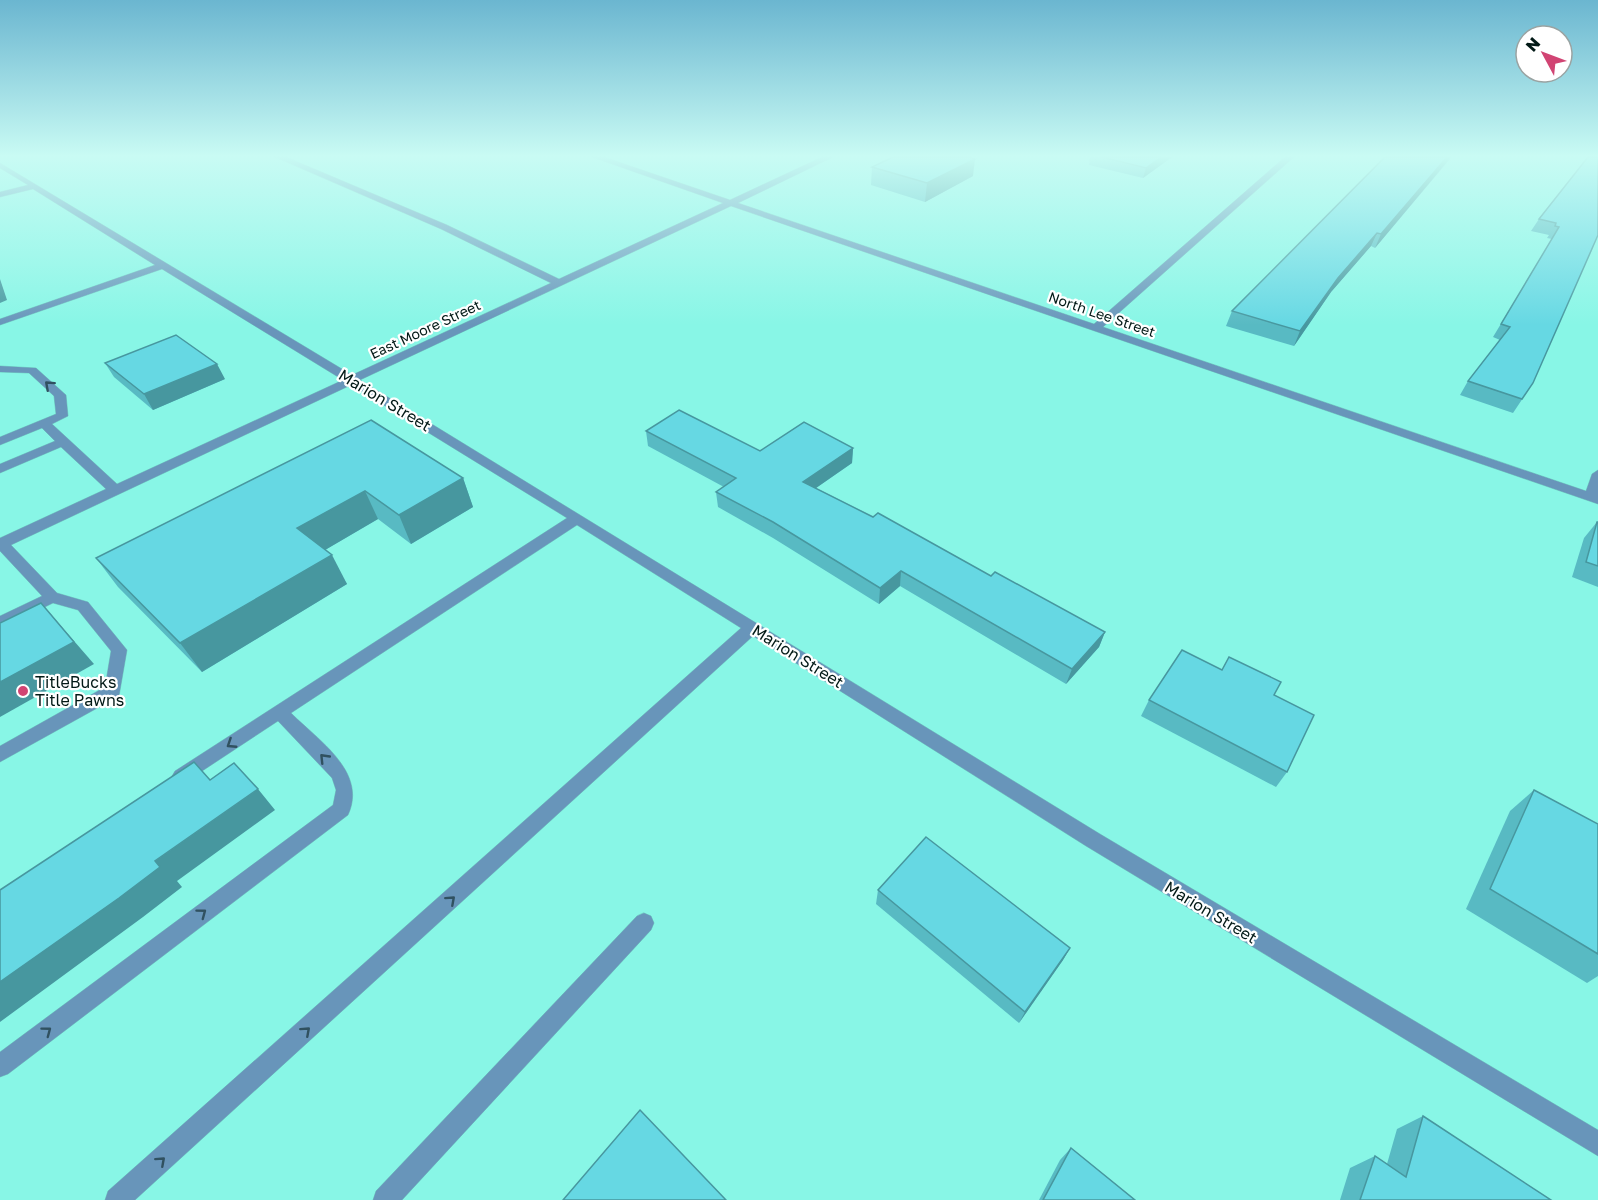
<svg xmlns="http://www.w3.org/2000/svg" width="1598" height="1200" font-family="'Golos Text',sans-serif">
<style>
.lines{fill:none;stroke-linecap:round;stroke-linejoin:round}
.minor-casing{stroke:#73d3c5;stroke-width:1}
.minor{fill:#6895ba;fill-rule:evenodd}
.wall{fill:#58bac3}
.shaded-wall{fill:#47979f}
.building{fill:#66d8e3;stroke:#47979f;stroke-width:1.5}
.oneway{stroke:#305160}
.poi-dot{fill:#d14473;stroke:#fff;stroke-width:2}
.labels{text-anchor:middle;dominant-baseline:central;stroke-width:4.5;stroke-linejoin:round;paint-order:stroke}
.far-street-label{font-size:14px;fill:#021916;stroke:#fff}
.street-label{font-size:16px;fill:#021916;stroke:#fff}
.poi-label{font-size:16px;fill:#021916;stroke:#fff;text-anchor:start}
</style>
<rect width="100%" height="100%" fill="#88f6e6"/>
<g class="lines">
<g class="minor-casing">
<g id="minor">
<path d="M275 157H286L447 225 559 279 723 203 592 157H604L730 200 822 157H833L738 203 1094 324 1285 157H1294L1103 327 1586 491 1592 474 1598 470V504L731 206 360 380 1100 834 1598 1130V1156L1086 846 753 636 135 1200H105L108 1191 741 628 577 525 291 713C318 740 368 772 348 815L8 1074 0 1077V1052L333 805 336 790 332 778 278 721 187 781 181 784 175 781 172 776 175 771 567 518 351 385 11 545 57 593 88 602 127 650 119 696 0 762V746L105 687 111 651 78 610 53 603 0 629V616L42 596 0 551V538L106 489 61 447 0 473V464L55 441 42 428 0 445V437L56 414 54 396 29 373 0 372V366L36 368 66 395 68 416 52 424 117 484 343 380 162 269 0 325V319L155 265 33 189 0 197V192L28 185 0 168V163L352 375 551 283 441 229Z"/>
<path d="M644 913 651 916 654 923 651 930 402 1200H373L376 1191 637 916Z"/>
</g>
</g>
<use href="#minor" class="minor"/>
</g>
<g class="wall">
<path d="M1090 157H1172L1143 178 1089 165Z"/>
<path d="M1588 157 1533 383 1513 413 1460 395 1468 381 1500 340 1493 337 1552 239 1547 238 1549 235 1531 231 1539 219Z"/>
<path d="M1450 159 1375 248 1371 246 1331 292 1294 346 1226 326 1232 311Z"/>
<path d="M872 167 973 176 925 202 871 185Z"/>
<path d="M105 363 225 379 153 410 114 377Z"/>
<path d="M371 420 463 478 473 507 411 544 378 519 325 550 347 584 202 672 118 587 96 558Z"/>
<path d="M646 431 760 451 853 448 852 463 816 488 991 576 1105 632 1099 647 1066 684 900 586 879 604 773 538 718 507 716 492 724 487 648 446Z"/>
<path d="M1597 522H1598V587L1572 577 1584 538Z"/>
<path d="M1274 695 1287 772 1276 787 1141 716 1149 700Z"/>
<path d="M1534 790 1598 824V976L1587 983 1466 909 1510 811Z"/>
<path d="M878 890 1070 948 1063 960 1019 1023 876 904Z"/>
<path d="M1423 1116 1551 1200H1340L1350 1168 1375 1156 1387 1164 1397 1129Z"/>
<path d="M1071 1148 1135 1200H1039L1060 1160Z"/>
</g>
<g class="shaded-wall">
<path d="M1161 157H1172L1143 178 1146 168Z"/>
<path d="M1447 157H1451L1375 248 1381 234Z"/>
<path d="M975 159 973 176 925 202 927 183Z"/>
<path d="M1377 233 1371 246 1331 292 1294 346 1300 331 1338 278Z"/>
<path d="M0 279 7 300 0 303Z"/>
<path d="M217 364 225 379 153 410 144 394Z"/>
<path d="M853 448 852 463 803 497V482Z"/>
<path d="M463 478 473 507 411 544 399 515Z"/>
<path d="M365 491 378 519 313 557 297 528Z"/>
<path d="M332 555 347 584 202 672 180 643Z"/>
<path d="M901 571 900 586 879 604 880 588Z"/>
<path d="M41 603 94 664 0 717V682Z"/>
<path d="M1105 632 1099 647 1066 684 1072 669Z"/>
<path d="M258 789 275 810 177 881 182 887 143 917 0 1022V982L155 861Z"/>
<path d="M1070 948 1063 960 1019 1023 1025 1012Z"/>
</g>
<g class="building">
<path d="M893 157H970L975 159 927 183 872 167Z"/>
<path d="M1102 157H1161L1146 168Z"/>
<path d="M1385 157H1447L1381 234 1377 233 1338 278 1300 331 1232 311Z"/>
<path d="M1588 157H1598V235L1533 383 1522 399 1468 381 1510 327 1501 324 1559 227 1555 226 1556 223 1539 219Z"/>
<path d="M176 335 217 364 144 394 105 363Z"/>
<path d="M679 410 760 451 804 422 853 448 803 482 873 517 878 513 991 576 995 572 1105 632 1072 669 901 571 880 588 773 522 716 492 736 478 646 431Z"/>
<path d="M371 420 463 478 399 515 365 491 297 528 332 555 180 643 96 558Z"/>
<path d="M1597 522H1598V566L1586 562Z"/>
<path d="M41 603 74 642 0 682V623Z"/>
<path d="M1182 650 1222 670 1229 657 1281 682 1274 695 1314 715 1287 772 1149 700Z"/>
<path d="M194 762 210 780 234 763 258 789 155 861 160 867 119 898 0 982V890Z"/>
<path d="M1534 790 1598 824V954L1490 889Z"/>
<path d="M926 837 1070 948 1025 1012 878 890Z"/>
<path d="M640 1110 726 1200H563Z"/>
<path d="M1423 1116 1551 1200H1360L1375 1156 1406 1177Z"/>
<path d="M1071 1148 1135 1200H1043Z"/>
</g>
<defs><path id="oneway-chevron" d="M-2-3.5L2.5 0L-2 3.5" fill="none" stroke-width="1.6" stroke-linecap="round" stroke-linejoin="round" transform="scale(1.5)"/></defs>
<g class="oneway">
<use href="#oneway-chevron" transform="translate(49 385) rotate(-138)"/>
<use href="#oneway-chevron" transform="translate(231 744) rotate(147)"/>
<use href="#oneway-chevron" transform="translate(324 758) rotate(-134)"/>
<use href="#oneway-chevron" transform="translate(451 900) rotate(-42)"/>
<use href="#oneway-chevron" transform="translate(202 913) rotate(-37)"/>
<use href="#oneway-chevron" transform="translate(47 1031) rotate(-37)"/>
<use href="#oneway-chevron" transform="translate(306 1031) rotate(-42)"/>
<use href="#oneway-chevron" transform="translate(161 1161) rotate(-42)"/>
</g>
<linearGradient id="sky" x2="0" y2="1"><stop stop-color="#6bb6d0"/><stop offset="0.48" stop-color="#c9fbf4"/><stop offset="1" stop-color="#c9fbf4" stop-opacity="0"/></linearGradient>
<rect width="1598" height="325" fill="url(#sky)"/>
<circle class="poi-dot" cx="23" cy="691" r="6"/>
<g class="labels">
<g class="far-street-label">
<text transform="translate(1102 314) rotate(19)">North Lee Street</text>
<text transform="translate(425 329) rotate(-25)">East Moore Street</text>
</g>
<g class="street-label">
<text transform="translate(385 400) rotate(31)">Marion Street</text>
<text transform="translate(798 656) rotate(32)">Marion Street</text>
<text transform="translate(1211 912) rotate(31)">Marion Street</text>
</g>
<g class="poi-label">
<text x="35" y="682">TitleBucks<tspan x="35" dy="18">Title Pawns</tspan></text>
</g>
</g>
<g transform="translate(1544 54) rotate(311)"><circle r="28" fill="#ffffff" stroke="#9aa3a2" stroke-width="1.5"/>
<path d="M0-4.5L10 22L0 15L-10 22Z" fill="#d14473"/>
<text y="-9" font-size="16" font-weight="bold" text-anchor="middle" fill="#021916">N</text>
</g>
</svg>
